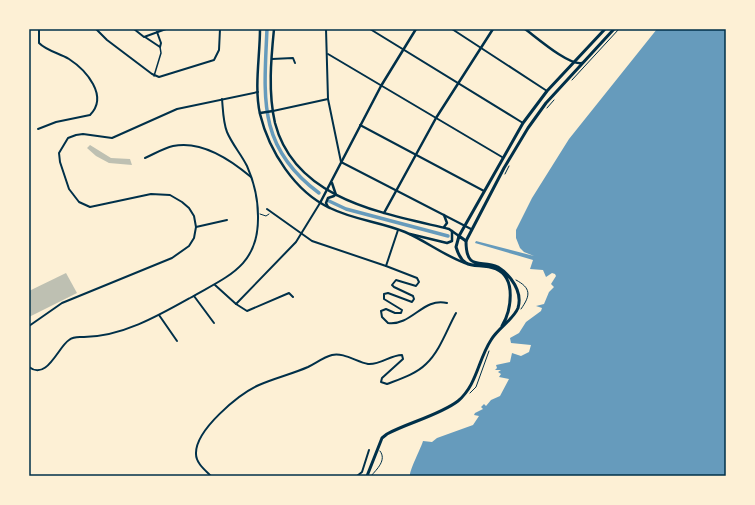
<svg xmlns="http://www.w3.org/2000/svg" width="755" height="505" font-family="'PT Serif',serif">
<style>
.water{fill:#669bbc}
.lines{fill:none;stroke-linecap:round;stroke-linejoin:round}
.canal{stroke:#669bbc;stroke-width:3.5}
.building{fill:#bec0b2}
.path{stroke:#003049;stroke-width:1}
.pedestrian{stroke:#003049;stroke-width:1.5}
.minor{stroke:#003049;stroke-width:2}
.tertiary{stroke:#003049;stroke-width:2.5}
.secondary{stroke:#003049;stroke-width:2.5}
.primary{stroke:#003049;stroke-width:3}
.trunk{stroke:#003049;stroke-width:3}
.neatline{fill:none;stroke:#003049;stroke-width:1.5}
</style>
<rect width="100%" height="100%" fill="#fdf0d5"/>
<path class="water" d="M657 29H726V476H410C409 471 421 448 423 441L432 442 437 438 473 425 479 416 474 415 475 413 483 409 481 407 484 404 486 406 491 400 500 396 509 379 499 377 501 374 498 372 501 370H495L497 368 496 365 510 362 512 353 521 356 529 352 531 345 511 343 510 338 519 333 526 322 541 311 542 308 536 306 544 304 549 292 554 287 551 284 556 276 555 274 552 273 546 277 543 270 530 269 533 260 475 243 476 241 534 256 524 252 520 248 516 238V230L532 198 569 139Z"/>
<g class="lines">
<g class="canal">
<path d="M267 29C264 98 257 147 319 193"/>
<path d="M329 201 346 209 448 236"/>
</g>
</g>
<g class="building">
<path d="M90 145 111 158 130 159 132 165 109 163 96 156 87 148Z"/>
<path d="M66 273 77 293 29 317V291Z"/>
</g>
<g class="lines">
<g class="path">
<path d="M572 80 619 29"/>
<path d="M547 108 554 100"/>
<path d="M505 174 509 166"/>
<path d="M260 214 266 216 269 214"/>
<path d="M516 280C531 288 531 295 521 309"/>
<path d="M470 393 476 387 489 351"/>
<path d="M371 476C377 469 387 460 380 451"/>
</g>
<path class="pedestrian" d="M154 76 161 53 160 47"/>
<g class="minor">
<path d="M96 29 107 40 152 74 159 77 214 60 219 50 220 29"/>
<path d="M134 29 144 37 166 29"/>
<path d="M326 29 328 99 341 162 471 229"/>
<path d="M370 29 523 123"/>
<path d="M452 29 547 91"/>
<path d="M145 37 160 47 161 43 157 32"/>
<path d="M328 54 502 157"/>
<path d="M272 59 293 58 295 63"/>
<path d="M273 111 328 99"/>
<path d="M360 125 484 191"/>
<path d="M38 129 56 122 90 115C109 96 86 70 69 59 59 53 47 51 39 43V29"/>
<path d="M145 158C154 154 164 148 173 146 201 140 231 160 251 177"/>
<path d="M267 209 312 241 386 266 417 278 419 282 416 286 396 280 392 285 394 287 413 296 414 299 412 302 388 293 384 294V299L402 310 401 313H395L386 309 381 311 382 317 388 323C412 326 423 297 447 303"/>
<path d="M196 227 227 220"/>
<path d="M386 266 398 230"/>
<path d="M215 285 236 304 247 311 289 293 293 297"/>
<path d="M194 296 214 323"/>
<path d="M236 304 296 242 320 203"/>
<path d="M159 315 177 341"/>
<path d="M29 326 62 303 172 258 189 246 194 238 196 227 194 216 189 208 182 202 170 195 151 194 90 207 79 202 69 189 60 162 59 153 68 138 76 135 83 134 112 138 177 109 258 92"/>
<path d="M29 367C47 381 58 347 69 340 74 336 78 337 84 337 121 337 158 316 190 298 228 276 259 266 258 216 258 198 254 182 247 166 241 154 232 144 227 132 223 122 223 109 222 99"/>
<path d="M211 476C205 470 196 463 196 454 195 430 239 394 259 385 275 378 292 374 308 367 316 363 324 357 332 355 343 352 357 362 368 364 381 365 390 355 402 355L403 359 382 378 381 382 387 384C400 379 416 374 426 364 440 351 447 329 456 313"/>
<path d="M357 476 362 472 369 450"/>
</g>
<path class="tertiary" d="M525 29C536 37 569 66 582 63"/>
<g class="secondary">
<path d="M260 29C260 56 254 87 260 114 269 151 295 192 330 208 354 220 381 222 405 232 426 241 443 255 465 263"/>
<path d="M274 29C271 59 268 93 275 123 295 200 383 213 449 229L459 236"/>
<path d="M260 113 273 111"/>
<path d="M332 183 336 195"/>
<path d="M320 203 381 86 416 29"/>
<path d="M328 207 326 203 328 198 334 196"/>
<path d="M384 213 436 118 493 29"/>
<path d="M444 227 447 223 444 215"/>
<path d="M410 234 447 243 452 241V231"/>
</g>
<path class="primary" d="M367 476 382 438 387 434C407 423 440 415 458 401 477 385 478 360 491 340 498 328 513 320 518 308 521 298 517 287 511 279 508 275 503 270 498 267 481 259 466 272 466 241L459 236 456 247C464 274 478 261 496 269 517 278 511 311 502 326"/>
<g class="trunk">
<path d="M459 236 523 123 547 91 605 29"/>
<path d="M466 241 504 168 528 128 546 103 614 29"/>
</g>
</g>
<rect width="755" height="505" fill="none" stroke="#fdf0d5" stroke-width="60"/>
<rect x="30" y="30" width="695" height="445" class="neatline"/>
</svg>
